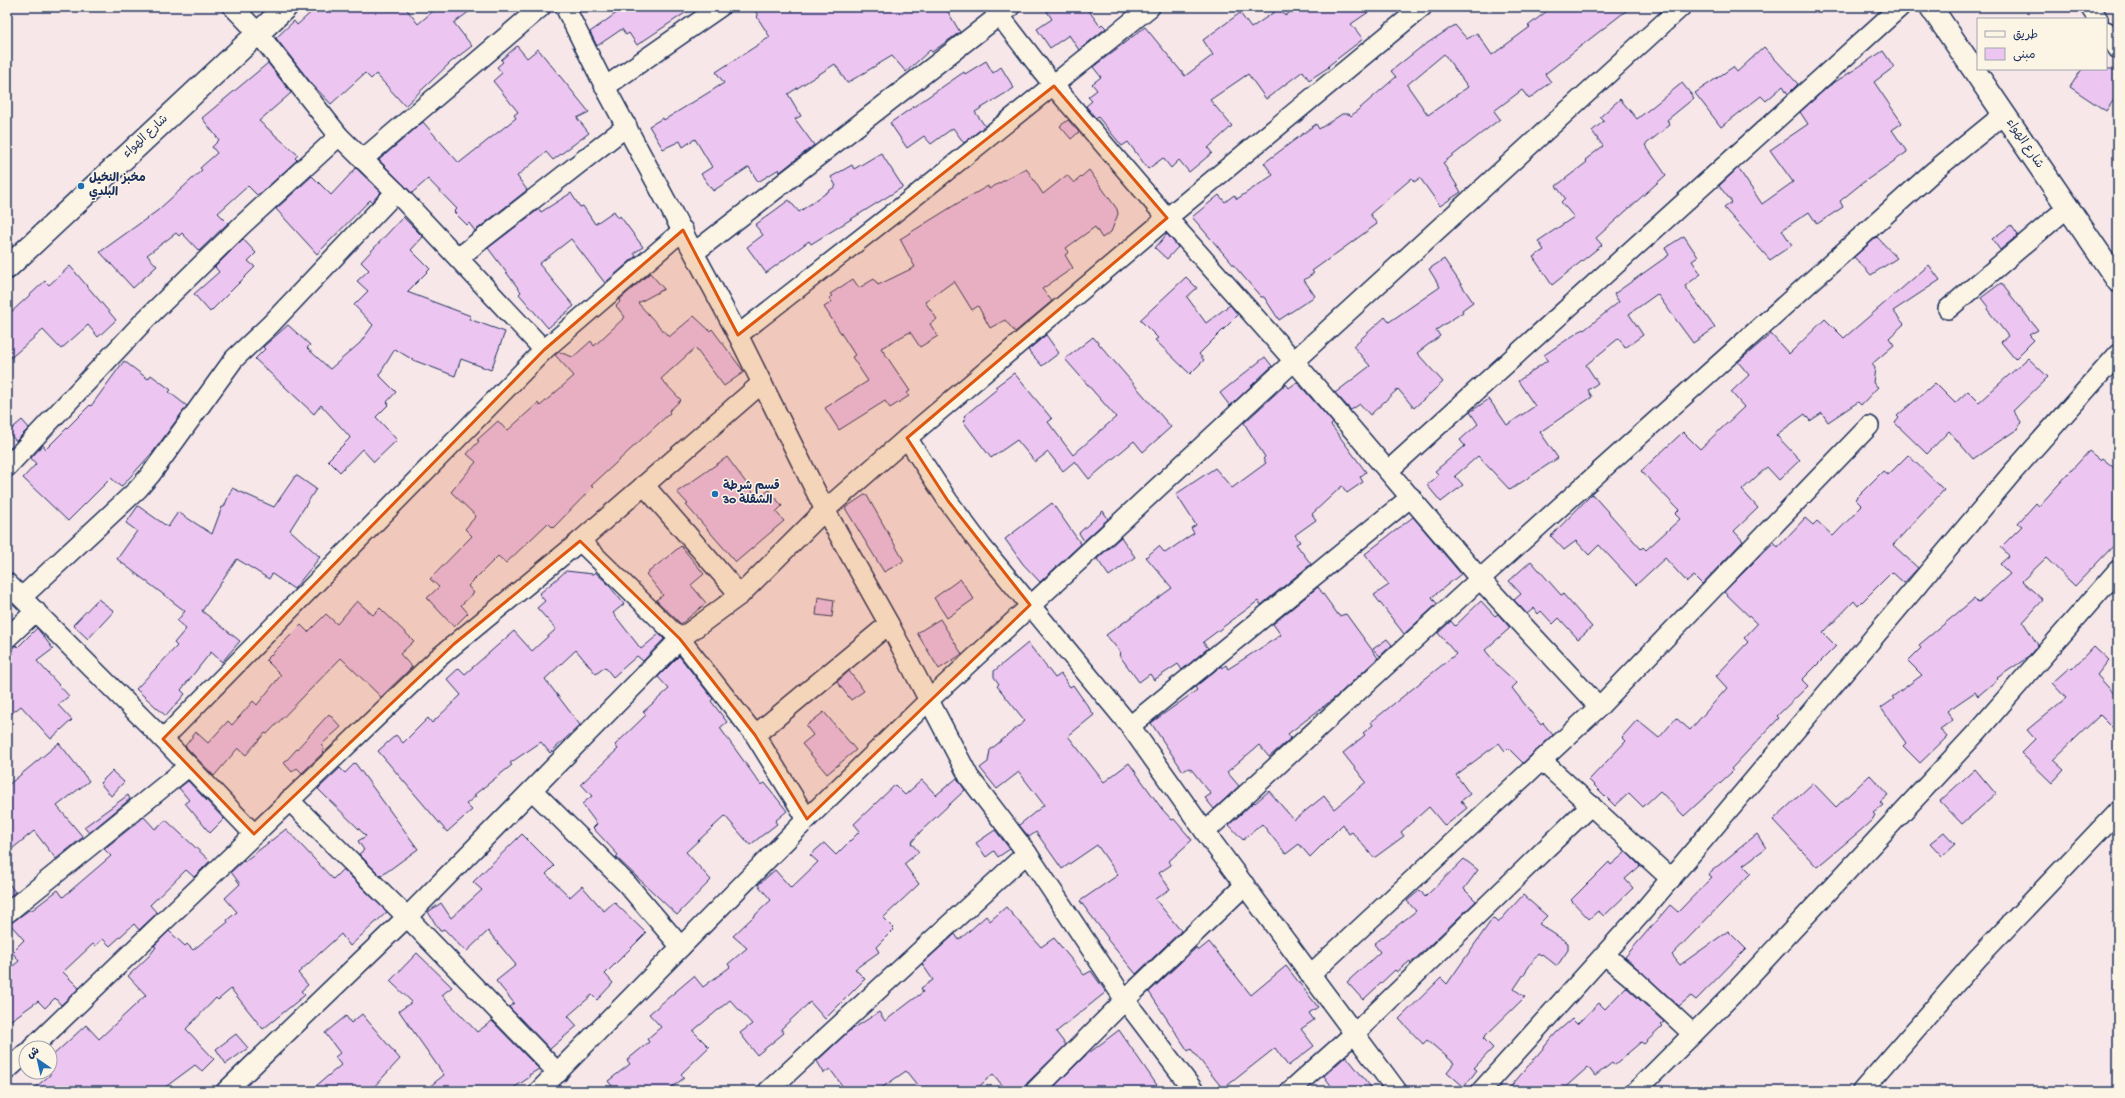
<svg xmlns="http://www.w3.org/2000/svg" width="2125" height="1098" font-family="'Gochi Hand','Playpen Sans Arabic',sans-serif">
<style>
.building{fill:#ecc6f0;stroke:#1b2f5e;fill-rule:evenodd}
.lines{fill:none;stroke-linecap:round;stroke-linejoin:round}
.street-casing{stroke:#1b2f5e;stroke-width:22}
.secondary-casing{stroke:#1b2f5e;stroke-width:25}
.street{stroke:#fcf5e5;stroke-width:19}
.secondary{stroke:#fcf5e5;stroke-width:22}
.marked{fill:#de5710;fill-opacity:0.2;stroke:#de5710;stroke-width:3;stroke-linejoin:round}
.poi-dot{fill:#1f6fb2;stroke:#fcf5e5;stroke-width:1.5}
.labels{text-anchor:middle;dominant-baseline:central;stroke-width:3;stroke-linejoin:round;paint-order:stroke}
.street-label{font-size:12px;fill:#1b2f5e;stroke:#fcf5e5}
.poi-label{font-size:12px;font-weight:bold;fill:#1b2f5e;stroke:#fcf5e5;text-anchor:start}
</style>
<rect width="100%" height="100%" fill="#f7e7e8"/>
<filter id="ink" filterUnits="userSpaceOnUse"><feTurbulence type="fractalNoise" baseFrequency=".025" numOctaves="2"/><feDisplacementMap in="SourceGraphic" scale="8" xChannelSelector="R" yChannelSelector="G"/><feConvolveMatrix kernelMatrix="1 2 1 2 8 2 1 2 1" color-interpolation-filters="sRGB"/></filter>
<g filter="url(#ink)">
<g class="building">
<path d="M317 7H405L418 24 438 7H475L454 23 472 46 451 62 405 106 376 74 371 79 365 73 331 104 311 83 276 38 294 21 297 25Z"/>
<path d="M625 7H694L637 45 629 33 626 35 622 29 597 46 590 32Z"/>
<path d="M753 7H945L960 32 932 52 930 50 906 72 892 56 847 83 835 64 788 94 801 116 795 119 814 145 780 172 779 169 758 182 749 167 713 191 701 174 712 167 695 139 683 147 680 141 663 149 649 126 663 118 664 120 724 83 716 72 770 37 757 17 758 16Z"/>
<path d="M1044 7H1086L1100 26 1102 24 1106 28 1079 50 1069 35 1050 48 1037 29 1052 19Z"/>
<path d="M1297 7H1376L1351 24 1363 39 1328 66 1329 67 1309 80 1303 71 1266 99 1248 74 1210 100 1232 126 1208 148 1212 153 1189 172 1179 160 1171 168 1163 158 1148 169 1128 142 1122 146 1098 117 1096 119 1086 106 1092 101 1088 97 1097 90 1092 84 1101 77 1093 67 1145 27 1185 76 1213 55 1203 40 1240 13 1251 28 1280 8 1285 16Z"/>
<path d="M1552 7H1631L1545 74 1551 82 1529 99 1522 90 1494 111 1500 119 1443 163 1461 192 1440 206 1420 178 1414 182 1412 178 1370 214 1377 224 1312 271 1314 273 1304 280 1315 296 1279 320 1264 297H1261L1192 217 1219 195 1225 202 1234 195 1237 199 1273 175 1264 163 1316 124 1319 129 1342 114H1349L1351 116 1396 77 1391 71 1420 48 1455 25 1467 39 1477 33 1492 55 1530 27 1528 26ZM1444 54 1468 87 1428 115 1407 85Z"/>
<path d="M517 46 527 58 538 49 589 112 577 118 589 133 553 160 546 152 517 176 527 190 475 231 469 223 467 225 454 212 457 209 428 179 412 193 379 160 423 122 459 163 516 118 514 115 518 112 493 81 502 73 497 67 503 62 501 60Z"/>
<path d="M1764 47 1798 84 1788 94 1783 86 1766 101 1761 96 1721 127 1695 93 1733 67 1737 72Z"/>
<path d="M1883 51 1894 67 1874 82 1902 123 1892 130 1907 152 1861 184 1840 201 1843 207 1817 224 1809 212 1782 230 1792 245 1770 260 1724 208 1732 202 1719 186 1738 168 1762 204 1793 182 1770 150 1808 124 1800 112 1829 86Z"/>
<path d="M986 61 993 73 1001 67 1014 88 975 112 985 126 964 143 953 128 931 144 924 136 907 148 890 123 964 72 965 74Z"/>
<path d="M268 63 291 93 259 121 298 155 295 158 297 160 262 192 257 195 248 186 218 213 228 223 199 251 182 233 179 236 176 233 147 255 157 266 133 288 100 252 157 211 202 170 200 168 217 153 212 147 219 140 202 118Z"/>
<path d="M2082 69H2112L2118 73V94L2106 111 2070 87Z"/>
<path d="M1682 83 1694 98 1667 120 1670 125 1645 145 1666 175 1596 238 1602 245 1552 285 1533 257 1544 250 1538 241 1574 217 1561 202 1565 198 1556 186 1587 162 1585 160 1603 146 1592 131 1604 121 1600 117 1620 99 1637 119Z"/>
<path d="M1068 120 1079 132 1071 139 1060 126Z"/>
<path d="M881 153 903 187 811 244 809 241 766 273 747 247 763 235 755 225 789 200 799 212 836 186 831 177 852 165 854 169Z"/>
<path d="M356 168 381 192 372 202 370 200 317 254 276 209 312 176 331 195Z"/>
<path d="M1026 168 1043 194 1067 175 1074 183 1089 170 1117 209 1118 214 1111 232 1102 238 1095 227 1066 248 1069 252 1065 255 1073 268 1042 289 1052 301 1015 332 1005 320 990 328 978 306 972 310 954 281 925 302 937 319 930 324 938 336 920 347 910 332 881 348 910 391 907 393 909 396 890 408 885 401 839 430 825 408 868 381 852 357 855 355 824 307 832 302 829 298 832 296 830 294 853 279 859 288 874 279 878 285 915 267 900 239 958 203 988 186 989 189Z"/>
<path d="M571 193 580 207 583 206 595 224 614 211 618 218 620 216 643 247 634 253 636 256 605 283 571 239 539 264 574 306 548 328 519 294 521 292 488 248 539 209 541 212Z"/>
<path d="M403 217 423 237 411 250 430 269 407 292 471 316 469 319 505 332 491 370 461 359 455 376 413 360 395 349 379 375 396 392 387 402 389 404 376 417 397 440 374 462 362 449 340 472 328 460 350 438 349 436 321 405 314 414 255 359 265 349 263 347 288 325 310 345 307 348 330 369 360 343 373 325 354 305 368 291 357 281 369 270 361 262Z"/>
<path d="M2011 225 2018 235 2000 250 1992 239Z"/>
<path d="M1167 234 1178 247 1167 259 1155 248Z"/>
<path d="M1684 236 1698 257 1692 261 1701 274 1685 286 1715 328 1693 343 1657 294 1629 314 1643 335 1625 348 1619 338 1586 365 1598 383 1588 390 1592 397 1540 432 1558 458 1510 490 1478 456 1455 476 1463 485 1441 502 1427 485 1439 475 1435 471 1465 446 1460 440 1478 424 1470 412 1489 399 1507 425 1535 406 1518 381 1548 360 1544 355 1583 329 1584 330 1619 302 1614 294 1669 255 1665 248Z"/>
<path d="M1877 237 1897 258 1871 275 1854 257Z"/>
<path d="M243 239 256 253 248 261 255 267 210 312 194 294 219 272 215 267Z"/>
<path d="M1444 259 1473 302 1462 310 1463 312 1436 330 1440 336 1417 353 1443 382 1414 408 1398 389 1370 415 1360 404 1351 410 1335 393 1370 366 1353 346 1385 317 1389 322 1440 287 1429 269Z"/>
<path d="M1929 265 1940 280 1893 311 1904 324 1889 338 1894 345 1872 364 1875 368 1873 383 1878 387 1861 405 1858 402 1828 422 1822 413 1810 421 1805 414 1776 435 1800 460 1779 480 1767 467 1742 490 1758 508 1734 531 1743 541 1702 584 1694 576 1687 582 1665 558 1636 585 1599 545 1589 555 1576 541 1564 550 1551 536 1592 494 1641 549 1643 547 1646 550 1680 519 1675 514 1679 510 1641 471 1683 432 1700 449 1744 407 1731 392 1749 375 1738 362 1771 334 1789 354 1825 319 1844 338Z"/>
<path d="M70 266 116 320 98 337 88 325 61 349 43 330 7 361V316L45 281 49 285Z"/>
<path d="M650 273 664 289 638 303 669 337 694 316 710 331 712 329 744 372 724 386 695 348 661 379 681 400 669 411 670 413 591 486 593 487 553 528 548 523 506 563 498 556 468 586 474 593 461 605 468 613 454 627 427 598 439 587 430 579 472 536 465 529 476 516 451 492 476 462 467 454 479 441 477 440 498 421 507 431 538 403 540 406 574 376 555 355 559 352 573 357 591 341 594 346 625 317 616 306 620 302 619 300Z"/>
<path d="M1186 277 1197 288 1187 297 1206 323 1230 305 1238 315 1199 354 1204 360 1190 374 1155 340 1158 338 1140 320Z"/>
<path d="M2001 283 2038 330 2029 335 2034 340 2015 359 2001 342 2008 336 1987 309 1988 307 1981 298Z"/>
<path d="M1046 335 1059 353 1042 366 1028 350Z"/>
<path d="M1093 337 1171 427 1143 452 1134 441 1089 479 1075 461 1063 471 1048 452 1035 462 1017 440 991 458 963 421 966 419 964 416 997 389 995 387 1014 373 1052 419 1048 422 1073 455 1116 417 1065 359Z"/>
<path d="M1265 357 1272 366 1230 406 1220 393Z"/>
<path d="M2028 358 2048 377 2013 411 2022 423 2017 427 2019 428 1973 459 1949 431 1927 454 1895 423 1899 418 1897 416 1935 383 1955 403 1968 391 1979 402Z"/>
<path d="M124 361 148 379 151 375 171 390 169 392 187 406 153 452 121 487 111 478 68 521 23 478 36 464 31 458 43 445 46 449 90 405 91 406Z"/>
<path d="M1297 382 1333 423 1331 425 1366 472 1360 477 1363 482 1347 493 1342 486 1312 514 1316 520 1295 535 1300 542 1296 544 1311 564 1261 605 1258 601 1203 642 1208 648 1182 670 1178 664 1154 680 1150 674 1139 682 1119 655 1121 653 1106 635 1172 588 1146 557 1159 546 1165 553 1194 533 1191 528 1196 525 1176 494 1215 468 1232 488 1266 463 1263 459 1265 457 1244 423 1286 384 1289 388Z"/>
<path d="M22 420 29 428 16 441 8 432Z"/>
<path d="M2089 451 2100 460 2102 458 2118 471V541L2075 586 2046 558 2022 581 2043 600 2023 622 2038 645 2027 658 1997 678 1998 679 1978 696 1975 692 1947 711 1953 720 1940 729 1947 737 1920 763 1903 746 1906 743 1881 708 1894 699 1892 697 1922 675 1908 661 1921 648 1919 645 1974 599 1978 603 2010 574 2000 564 2009 556 2001 547 2022 526 2018 523 2036 503 2039 506Z"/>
<path d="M1908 455 1944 490 1893 545 1918 568 1904 583 1892 572 1858 606 1854 601 1823 633 1836 646 1802 680 1808 686 1777 716 1779 718 1731 769 1733 771 1684 816 1660 791 1643 807 1629 793 1615 806 1589 780 1626 741 1622 737 1637 720 1659 738 1676 718 1690 730 1727 688 1716 676 1748 642 1744 638 1757 624 1724 592 1774 542 1778 547 1805 518 1813 525 1817 521 1833 536 1862 506 1855 499 1883 471 1888 475Z"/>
<path d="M727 457 758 499 769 490 782 506 776 512 784 521 736 562 686 505 688 504 677 492Z"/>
<path d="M296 475 316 489 290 530 320 557 294 589 272 574 269 579 237 559 202 611 240 641 222 662 211 652 181 690 185 694 166 716 136 689 177 646 174 643 186 629 177 621 185 611 117 559 137 531 126 523 138 506 168 527 178 512 212 534 222 507H224L232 488 274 507Z"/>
<path d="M866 494 904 561 884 572 845 508Z"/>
<path d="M1052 503 1081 544 1040 582 1023 564 1005 539Z"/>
<path d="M1103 511 1108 519 1084 541 1079 533Z"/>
<path d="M1413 517 1461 574 1432 597 1437 604 1404 634 1374 595 1389 585 1365 554Z"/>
<path d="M1121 537 1135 557 1109 576 1097 559Z"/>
<path d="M681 546 704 574 691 585 706 603 681 624 656 600 663 595 646 574Z"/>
<path d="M1531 561 1561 595 1563 594 1592 627 1578 639 1559 618 1553 624 1541 611 1538 614 1534 608 1527 614 1514 600 1521 594 1509 581Z"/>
<path d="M566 571 593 574 595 572 607 583 624 604 613 613 641 649 659 634 664 639 643 661 637 656 613 677 605 667 596 674 576 650 545 679 580 725 550 753 541 742 510 763 512 765 474 795 476 796 466 804 472 810 447 832 378 751 396 735 403 743 428 718 432 723 461 695 447 679 459 668 465 674 514 631 532 651 556 629 537 608 545 601 539 594Z"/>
<path d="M960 579 974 599 947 618 934 598Z"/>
<path d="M1318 587 1339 616 1346 614 1378 658 1337 696 1288 734 1291 738 1269 757 1259 745 1227 772 1239 786 1214 809 1205 798 1211 794 1191 769 1189 768 1183 771 1151 723 1197 690 1195 687 1221 666 1222 668 1226 665 1228 669 1281 635 1273 624Z"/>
<path d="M818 597 834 600 832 617 816 615Z"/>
<path d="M98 599 114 611 88 639 73 625Z"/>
<path d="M357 601 373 615 380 608 414 641 400 654 412 667 381 697 341 658 267 734 265 733 246 755 238 748 214 776 185 746 196 732 208 743 228 721 232 725 253 701 257 705 281 675 266 660 301 625 308 632 326 614 337 624Z"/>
<path d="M1481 601 1495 616 1498 614 1510 628 1485 650 1497 665 1517 683 1512 688 1541 725 1543 723 1553 735 1523 763 1508 748 1505 751 1499 743 1456 775 1470 794 1461 801 1467 808 1445 826 1429 807 1401 832 1404 836 1374 858 1352 832 1349 834 1343 824 1310 857 1299 844 1286 854 1262 824 1243 840 1229 825 1254 802 1255 803 1269 791 1294 820 1324 796 1334 809 1366 782 1343 753 1365 735 1363 733 1373 725 1371 722 1456 654 1438 633 1451 621 1455 626Z"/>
<path d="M940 619 962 654 939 669 917 633Z"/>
<path d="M37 628 53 649 37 661 69 696 58 705 72 720 51 739 21 706 7 717V653L16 645 18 647Z"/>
<path d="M1387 639 1392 645 1380 656 1373 649Z"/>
<path d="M1028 643 1055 678 1061 674 1070 687 1073 685 1094 715 1068 736 1104 782 1129 763 1162 809 1172 820 1174 819 1192 840 1169 861 1171 865 1159 873 1170 889 1155 899 1181 931 1136 974 1107 939 1108 938 1080 901 1118 875 1097 845 1062 869 1036 832 1029 837 1019 825 1044 805 1019 772 997 789 980 768 988 762 990 750 1025 721 997 686 999 684 994 677V671Z"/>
<path d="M2094 646 2109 660 2097 675 2118 698V733L2100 715 2053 760 2064 770 2052 783 2021 753 2035 739 2027 730 2066 698 2052 683 2070 667 2072 669Z"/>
<path d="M679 656 713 699 711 701 727 722 720 728 761 785 765 783 787 811 775 821 777 824 750 845 725 816 686 852 711 880 677 915 616 857 618 855 593 828 597 824 582 804 592 796 581 784 618 749 615 745 646 715 643 712 669 689 658 677Z"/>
<path d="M849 671 864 691 851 700 837 682Z"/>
<path d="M824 712 856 750 827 774 802 744 813 735 806 726Z"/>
<path d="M329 714 341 727 321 745 324 748 322 751 324 752 302 773 297 768 292 772 284 763Z"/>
<path d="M59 743 89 781 57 806 83 837 56 859 34 831 7 853V786Z"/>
<path d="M355 763 418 849 381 876 359 854 364 850 358 841 366 836 318 789 340 768 345 773Z"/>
<path d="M1975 769 1996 794 1962 824 1940 801Z"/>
<path d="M112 771 124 782 111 796 100 783Z"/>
<path d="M1870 775 1888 795 1880 802 1883 805 1873 813 1875 815 1872 820 1860 831 1817 867 1773 820 1813 783 1836 807Z"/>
<path d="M957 778 965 790 921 831 911 843 919 852 904 864 919 884 883 918 894 929 876 947 879 952 855 969 865 979 825 1019 810 1002 781 1029 784 1033 757 1055 740 1033 752 1024 730 1000 693 1031 709 1047 681 1074 684 1078 667 1091H616L608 1081 630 1064 627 1060 649 1042 647 1039 661 1027 649 1014 694 976 703 987 730 967 728 964 747 948 733 936 771 900 758 885 775 870 791 888 818 862 810 855 824 843 836 855 860 831 854 824 895 785 905 795 922 780 936 795Z"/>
<path d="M188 781 224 819 210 833 185 803 189 800 179 788Z"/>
<path d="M128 795 130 799 89 833 84 827Z"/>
<path d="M144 817 155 829 166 820 210 861 194 877 186 870 150 905 157 913 139 930 134 924 110 946 103 939 95 946 93 944 63 972 79 988 61 1005 55 998 45 1008 38 1001 7 1023V971L19 961 12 952 24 940 10 924 29 910H32L58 890 63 897 111 856 104 849Z"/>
<path d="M286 829 333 879 343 869 387 912 350 946 341 934 298 973 308 985 301 991 305 995 263 1029 231 989 218 1000 216 998 186 1029 214 1059 202 1071 195 1065 160 1091H31L50 1075V1058L86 1025 99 1039 146 995 128 976 150 955 156 947 154 946 169 931 185 946 187 944 193 950 228 922 227 920 237 912 225 898 240 884 231 872 244 860 245 861Z"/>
<path d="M995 830 1010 849 998 857 994 851 986 857 976 843Z"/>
<path d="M1944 832 1955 844 1942 856 1930 843Z"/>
<path d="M522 834 554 866 546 874 570 897 582 886 604 911 614 902 646 933 605 974 613 983 597 1000 592 995 568 1016 577 1026 550 1049 509 1007 514 1003 496 981 516 965 488 931 466 952 444 929 440 931 428 912 441 903 451 918 482 890 473 882Z"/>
<path d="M1757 834 1766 848 1743 865 1751 873 1672 955 1680 965 1728 931 1746 949 1696 1000 1691 996 1679 1006 1625 957 1670 905 1678 912 1712 877 1708 874Z"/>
<path d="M1626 852 1640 866 1625 879 1633 888 1604 916 1598 911 1589 919 1571 900 1609 862 1611 865Z"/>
<path d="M1464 859 1478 870 1464 889 1476 901 1411 963 1410 961 1397 972 1395 970 1363 1000 1347 982 1380 952 1374 944 1416 911 1407 901 1420 890 1425 897Z"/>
<path d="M7 881 15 892 7 899Z"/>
<path d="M1523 895 1547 916 1539 924 1568 943V950L1557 966 1542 954 1541 955 1538 953 1514 989 1525 997 1483 1038 1493 1048 1474 1068 1477 1070 1464 1087 1447 1072 1454 1063 1427 1040 1423 1044 1399 1019 1441 978 1447 984 1493 918 1498 923Z"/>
<path d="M1006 907 1041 947 1054 938 1084 975 1091 971 1106 992 1056 1032 1066 1045 1027 1083 1024 1091H1007L993 1074 974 1091H922L906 1071 877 1091H846L830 1069 824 1073 817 1061 848 1032 879 1012 885 1021 923 992 921 988 933 980 922 964 955 934 959 940 986 916 990 921Z"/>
<path d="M1209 942 1251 995 1286 966 1318 1007 1309 1013 1314 1020 1301 1029 1314 1046 1288 1066 1275 1048 1223 1089 1191 1049 1188 1051 1149 992 1196 948 1198 951Z"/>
<path d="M417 953 452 987 442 995 477 1032 492 1021 539 1069 529 1075 530 1077 509 1091H424L444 1075 399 1011 412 1002 390 981Z"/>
<path d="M1626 987 1664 1022 1661 1024 1663 1026 1644 1044 1641 1042 1614 1065 1612 1063 1595 1076 1588 1067 1561 1091H1507L1556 1033 1572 1019 1577 1024 1599 1003 1605 1009Z"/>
<path d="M362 1014 400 1059 370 1091H310L341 1065 335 1057 340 1053 325 1033 346 1016 351 1023Z"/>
<path d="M1119 1030 1161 1091H1050L1085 1056Z"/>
<path d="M236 1034 248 1048 226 1064 216 1049Z"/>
<path d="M1346 1056 1374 1091H1335L1324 1076Z"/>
</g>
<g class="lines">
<g class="street-casing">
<g id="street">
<path d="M233 7 258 33 339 136 396 192 544 350"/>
<path d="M565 7 605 87 738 335 825 510 889 624 969 777 1027 853 1125 1000 1194 1091"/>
<path d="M993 7 1054 86 1167 218 1294 361 1480 579 1599 707"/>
<path d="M2090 7 2098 19"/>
<path d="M2106 31 2118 49"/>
<path d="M605 87 720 7"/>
<path d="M363 159 541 7"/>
<path d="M695 252 1010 7"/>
<path d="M458 258 627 126"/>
<path d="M1948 309 2067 208"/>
<path d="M738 335 904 205 1150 7"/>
<path d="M907 438 948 501 982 547 1130 726 1205 832 1397 1091"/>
<path d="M7 467 146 319 241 226 339 136"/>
<path d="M1389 470 1900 7"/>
<path d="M644 485 740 595"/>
<path d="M580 541 680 639 755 735 807 819"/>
<path d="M7 583 163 739 254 834"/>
<path d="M22 597 138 489 151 474 234 359 270 325 396 192"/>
<path d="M7 638 36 611"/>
<path d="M1130 726 1411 497"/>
<path d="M755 735 889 624"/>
<path d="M163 739 544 350 683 230"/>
<path d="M1541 760 1671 879"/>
<path d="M533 791 627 884 681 947"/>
<path d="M289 800 407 917 558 1073"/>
<path d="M1205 832 1480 579 1934 171 2004 114"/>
<path d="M7 913 189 766"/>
<path d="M1605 955 1636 981 1693 1034"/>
<path d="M1310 975 1599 707 1869 426"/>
<path d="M32 1048 438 658 580 541 762 383"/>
<path d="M7 1070 26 1053"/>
<path d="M226 1091 407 917 680 639 740 595 825 510 907 438 1167 218 1422 7"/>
<path d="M539 1091 807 819 929 700 1294 361 1681 7"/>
<path d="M768 1091 1027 853"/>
<path d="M1035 1091 1125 1000 1245 885"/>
<path d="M1290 1091 1355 1033 1591 805"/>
<path d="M1481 1091 1640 915 2012 473 2118 354"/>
<path d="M1636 1091 1731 996 1977 732 2118 570"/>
<path d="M1862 1091 1977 959 2118 811"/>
</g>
</g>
<g class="secondary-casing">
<g id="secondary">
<path d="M1931 7 2118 281"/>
<path d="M7 268 286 7"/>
</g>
</g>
<use href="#street" class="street"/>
<use href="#secondary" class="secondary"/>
</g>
</g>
<path class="marked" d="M1054 86 1167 218 907 438 948 501 1030 605 807 819 755 735 680 639 580 541 454 644 254 834 163 739 544 350 683 230 738 335Z"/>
<g class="poi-dot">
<circle cx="81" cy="186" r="4"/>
<circle cx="715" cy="494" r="4"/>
</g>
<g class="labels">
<g class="street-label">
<text transform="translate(146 137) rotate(-43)">شارع الهواء</text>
<text transform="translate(2024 144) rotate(56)">شارع الهواء</text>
</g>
<g class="poi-label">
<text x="89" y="179">مخبز النخيل<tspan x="89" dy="14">البلدي</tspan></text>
<text x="723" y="487">قسم شرطة<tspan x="723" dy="14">الشقلة 30</tspan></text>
</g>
</g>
<rect width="2125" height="1098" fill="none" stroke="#fcf5e5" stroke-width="24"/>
<rect x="12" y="12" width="2101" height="1074" fill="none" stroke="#1b2f5e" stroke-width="1.5" filter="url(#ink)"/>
<rect x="1977" y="18" width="130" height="52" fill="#fcf5e5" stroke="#a2a6af"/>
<rect x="1985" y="31" width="20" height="6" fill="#fcf5e5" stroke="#a2a6af"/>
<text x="2013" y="38" font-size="12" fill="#1b2f5e">طريق</text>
<rect x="1985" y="48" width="20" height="12" fill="#ecc6f0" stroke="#a2a6af"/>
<text x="2013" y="58" font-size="12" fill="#1b2f5e">مبنى</text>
<g transform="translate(38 1060) rotate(326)"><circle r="19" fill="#fcf5e5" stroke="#a2a6af"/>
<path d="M0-3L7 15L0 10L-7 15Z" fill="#1f6fb2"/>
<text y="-6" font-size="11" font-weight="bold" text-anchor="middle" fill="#1b2f5e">ش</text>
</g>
</svg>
